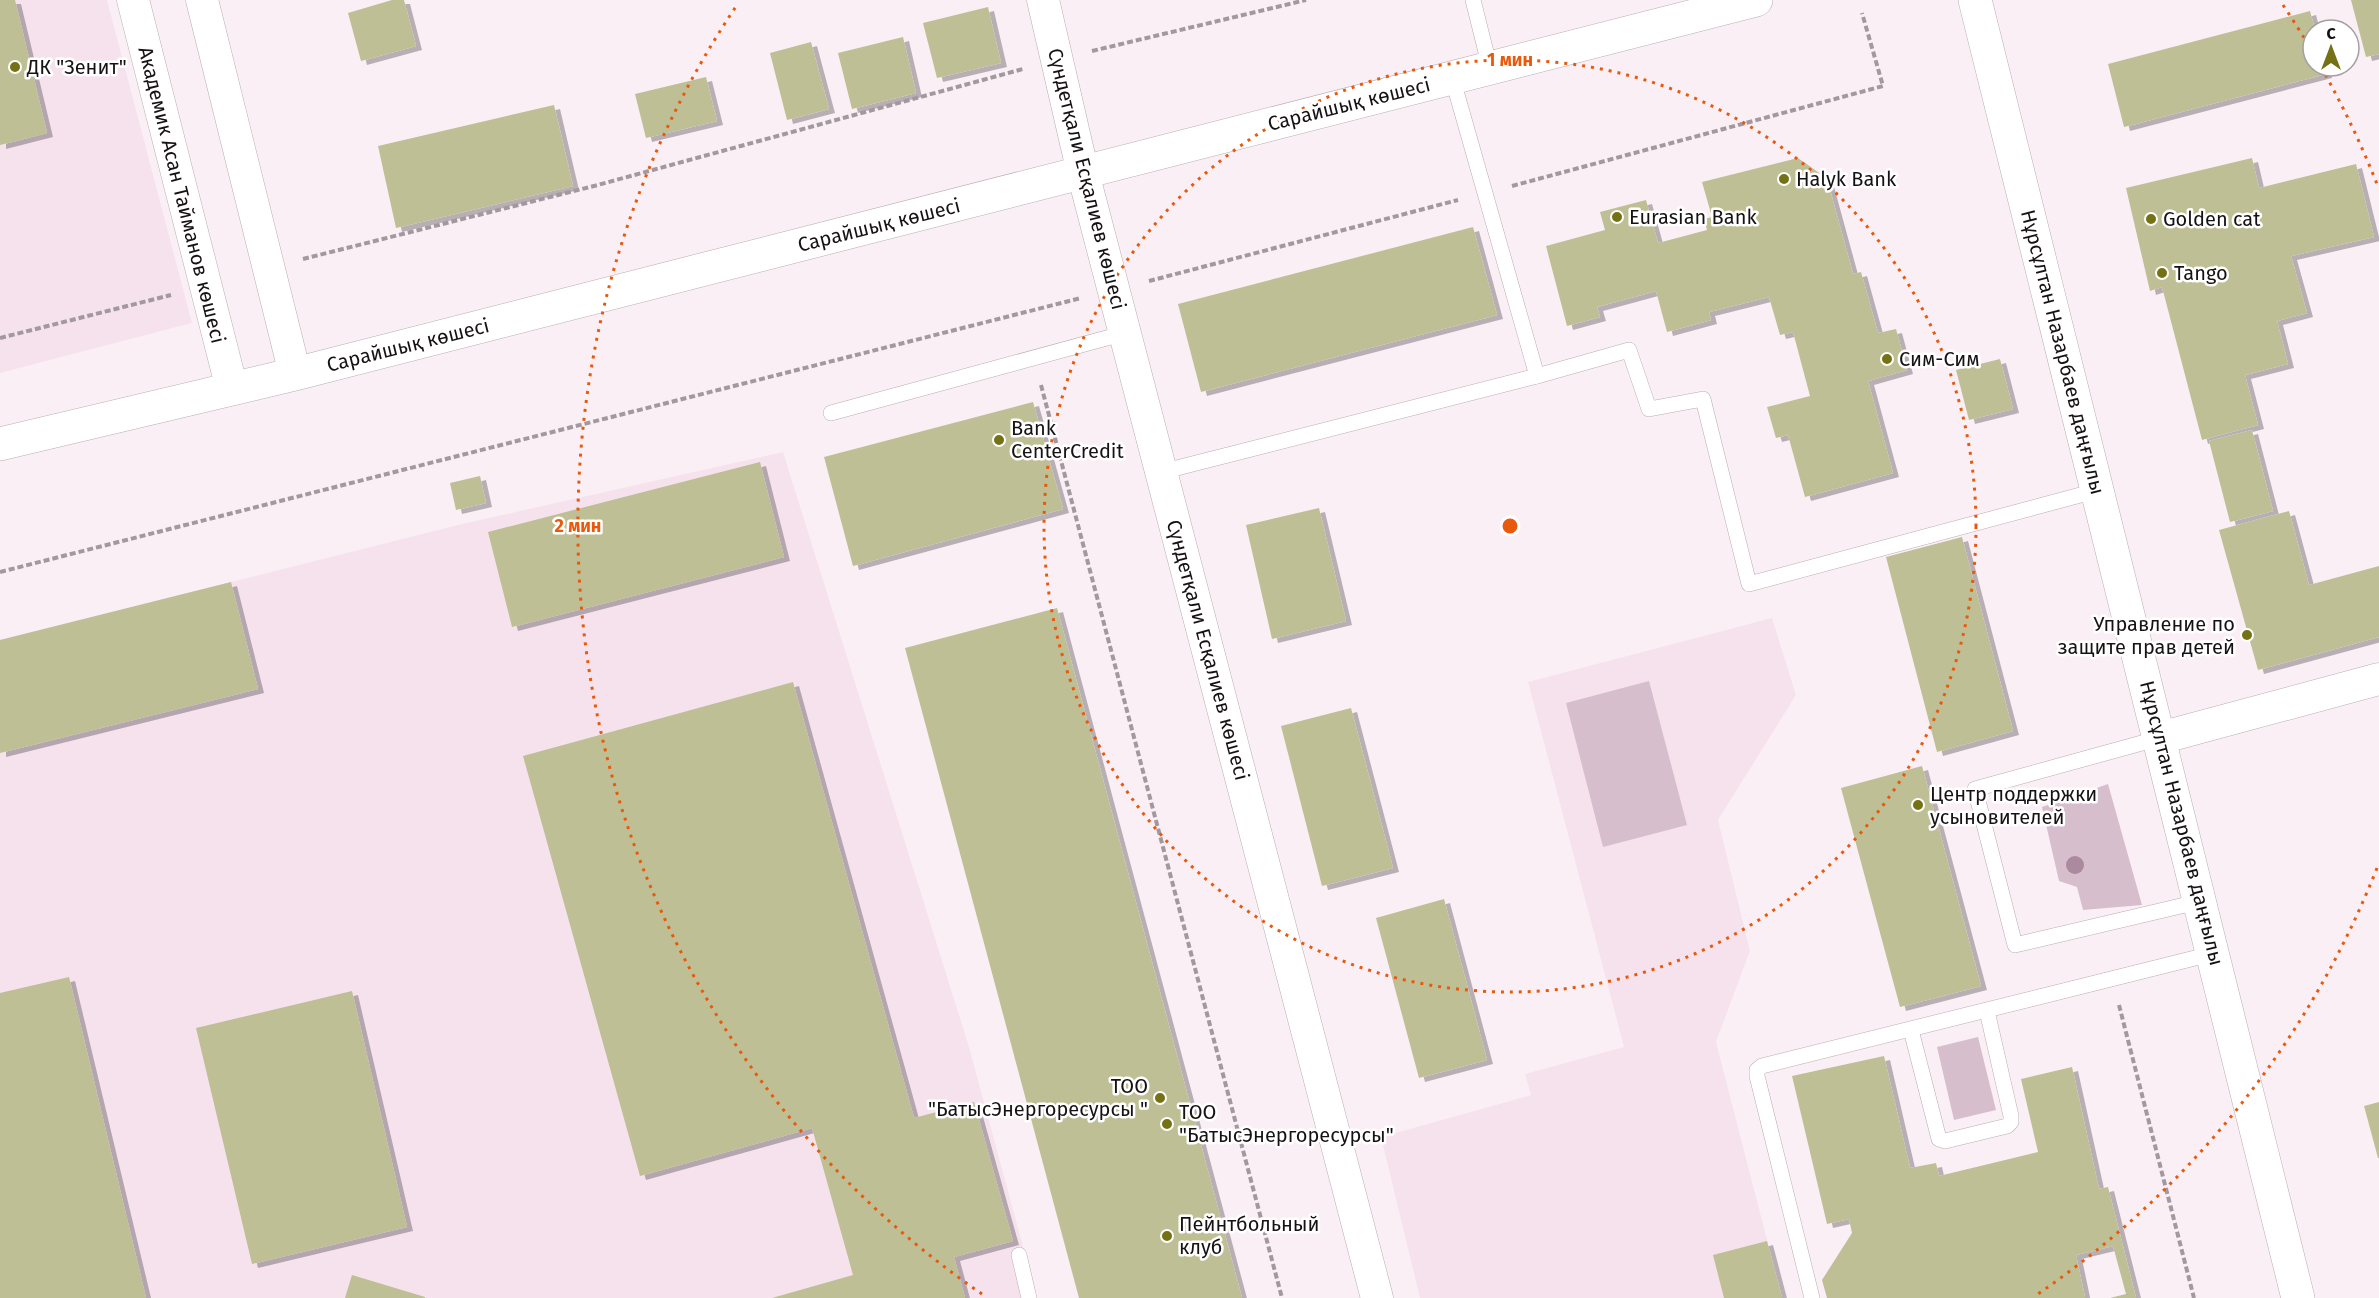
<svg xmlns="http://www.w3.org/2000/svg" width="2379" height="1298" font-family="'Fira Sans',sans-serif">
<style>
.built{fill:#f6e2ed}
.green{fill:#d7becc}
.building{fill:#bebf94;filter:url(#shadow)}
.lines{fill:none;stroke-linecap:round;stroke-linejoin:round}
.service-casing{stroke:#b8adb3;stroke-width:16}
.minor-casing{stroke:#b8adb3;stroke-width:33}
.tertiary-casing{stroke:#b8adb3;stroke-width:34}
.secondary-casing{stroke:#b8adb3;stroke-width:34}
.path{stroke:#a1999e;stroke-width:4;stroke-dasharray:6 3;stroke-linecap:butt}
.service{stroke:#fff;stroke-width:15}
.minor{stroke:#fff;stroke-width:32}
.tertiary{stroke:#fff;stroke-width:33}
.secondary{stroke:#fff;stroke-width:33}
.tree{fill:#ab899e}
.ring{fill:none;stroke:#e8590c;stroke-width:3;stroke-dasharray:3 6}
.poi-dot{fill:#747215;stroke:#fff;stroke-width:2}
.labels{text-anchor:middle;dominant-baseline:central;stroke-width:5;stroke-linejoin:round;paint-order:stroke}
.poi-label{font-size:20px;fill:#161214;stroke:#fff;text-anchor:start}
.street-label{font-size:20px;fill:#161214;stroke:#fff}
.centre{fill:#e8590c;stroke:#fff;stroke-width:3}
.ring-label{font-size:18px;text-anchor:middle;font-weight:bold;fill:#e8590c;stroke:#fff;stroke-width:5;stroke-linejoin:round;paint-order:stroke}
</style>
<defs>
<filter id="shadow"><feDropShadow dx="6" dy="4" stdDeviation="0" flood-color="#0004"/></filter>
</defs>
<rect width="100%" height="100%" fill="#fbeff6"/>
<g class="built">
<path d="M0 0H107L192 323 0 373Z"/>
<path d="M783 452 969 1047 1037 1298H0V640L462 524Z"/>
<path d="M1772 618 1796 695 1718 820 1750 951 1716 1042 1782 1298H1420L1381 1137 1531 1095 1525 1074 1624 1047 1528 682Z"/>
</g>
<g class="green">
<path d="M1649 681 1687 825 1603 847 1566 703Z"/>
<path d="M2108 784 2142 905 2083 910 2077 887 2059 881 2042 807Z"/>
<path d="M1978 1037 1996 1110 1954 1120 1937 1047Z"/>
</g>
<g class="building">
<path d="M0 0H15L47 133 0 145Z"/>
<path d="M392 0H404L416 46 361 61 348 13Z"/>
<path d="M2351 0H2379V54L2366 57Z"/>
<path d="M988 7 1001 63 937 78 923 23Z"/>
<path d="M2310 11 2315 30 2313 66H2324L2326 74 2124 127 2108 64Z"/>
<path d="M903 37 916 93 852 109 838 53Z"/>
<path d="M811 42 829 109 787 120 770 53Z"/>
<path d="M706 77 717 121 646 138 635 94Z"/>
<path d="M554 105 573 186 396 228 378 146Z"/>
<path d="M1798 158 1827 179 1853 274 1861 272 1878 333 1896 329 1907 370 1868 381 1893 473 1805 497 1788 435 1776 438 1767 407 1810 396 1793 332 1780 335 1769 297 1709 312 1711 320 1667 332 1656 291 1597 307 1600 317 1567 326 1546 246 1605 230 1600 212 1646 200 1658 243 1707 230 1704 219 1712 217 1702 182Z"/>
<path d="M2252 158 2259 188 2356 164 2374 237 2291 256 2307 313 2277 321 2288 364 2245 375 2258 425 2202 440 2162 287 2150 291 2126 188Z"/>
<path d="M1473 227 1497 315 1201 392 1178 304Z"/>
<path d="M2000 359 2013 409 1969 420 1956 370Z"/>
<path d="M1033 402 1063 509 853 566 824 457Z"/>
<path d="M2252 430 2273 511 2230 522 2209 441Z"/>
<path d="M760 462 784 557 512 627 488 532Z"/>
<path d="M480 476 486 503 456 510 450 483Z"/>
<path d="M1319 508 1346 621 1272 639 1246 525Z"/>
<path d="M2289 511 2309 585 2379 566V637L2258 670 2219 530Z"/>
<path d="M1962 537 2013 731 1937 752 1886 557Z"/>
<path d="M231 582 258 689 0 753V640Z"/>
<path d="M1057 608 1242 1298H1079L905 648Z"/>
<path d="M793 682 914 1118 974 1102 1013 1241 954 1257 965 1298H772L853 1275 812 1128 640 1176 523 756Z"/>
<path d="M1351 708 1393 868 1322 886 1281 726Z"/>
<path d="M1922 766 1981 986 1900 1007 1841 788Z"/>
<path d="M1444 899 1487 1060 1419 1078 1376 918Z"/>
<path d="M69 977 146 1298H0V993Z"/>
<path d="M352 991 407 1227 252 1264 196 1028Z"/>
<path d="M1884 1056 1910 1168 1936 1163 1939 1176 2038 1152 2021 1079 2072 1067 2099 1189 2108 1187 2136 1298H2110L2126 1294 2113 1246 2076 1255 2085 1298H1827L1822 1280 1852 1233 1849 1219 1827 1224 1792 1076Z"/>
<path d="M2379 1102V1158H2378L2364 1106Z"/>
<path d="M1767 1241 1782 1298H1724L1713 1255Z"/>
<path d="M352 1275 425 1297V1298H345Z"/>
</g>
<g class="lines">
<g class="service-casing">
<g id="service">
<path d="M1473 0 1490 68"/>
<path d="M1452 77 1537 376 1629 350 1649 409 1703 399 1749 584 2099 490"/>
<path d="M831 413 1125 333"/>
<path d="M1161 472 1537 376"/>
<path d="M2160 738 1975 789 2015 945 2202 901"/>
<path d="M1911 1030 1939 1139 1945 1141 2007 1126 2011 1122V1116L1987 1011"/>
<path d="M1019 1255 1029 1298"/>
<path d="M1812 1298 1757 1076V1070L1762 1066 2215 953"/>
</g>
</g>
<g class="minor-casing">
<g id="minor">
<path d="M133 0 232 389"/>
<path d="M202 0 295 374"/>
<path d="M1043 0 1083 173 1377 1298"/>
<path d="M2160 738 2379 679"/>
</g>
</g>
<g class="tertiary-casing">
<path id="tertiary" d="M0 444 295 374 1756 0"/>
</g>
<g class="secondary-casing">
<path id="secondary" d="M1975 0C2082 433 2194 865 2298 1298"/>
</g>
<g class="path">
<path d="M1092 51 1306 0"/>
<path d="M1512 186 1883 86 1862 13"/>
<path d="M303 259 594 186 1023 69"/>
<path d="M1149 281 1458 200"/>
<path d="M0 338 171 295"/>
<path d="M1041 385 1282 1298"/>
<path d="M0 572 1081 298"/>
<path d="M2119 1005 2194 1298"/>
</g>
<use href="#service" class="service"/>
<use href="#minor" class="minor"/>
<use href="#tertiary" class="tertiary"/>
<use href="#secondary" class="secondary"/>
</g>
<circle class="tree" cx="2075" cy="865" r="9"/>
<g class="ring">
<circle cx="1510" cy="526" r="466"/>
<path d="M2377 868A932 932 0 0 1 2038 1294M982 1294A932 932 0 0 1 737 5M2283 5A932 932 0 0 1 2309 46M2321 67A932 932 0 0 1 2377 184"/>
</g>
<g class="poi-dot">
<circle cx="15" cy="67" r="6"/>
<circle cx="1784" cy="179" r="6"/>
<circle cx="1617" cy="217" r="6"/>
<circle cx="2151" cy="219" r="6"/>
<circle cx="2162" cy="273" r="6"/>
<circle cx="1887" cy="359" r="6"/>
<circle cx="999" cy="440" r="6"/>
<circle cx="2247" cy="635" r="6"/>
<circle cx="1918" cy="805" r="6"/>
<circle cx="1160" cy="1098" r="6"/>
<circle cx="1167" cy="1124" r="6"/>
<circle cx="1167" cy="1236" r="6"/>
</g>
<g class="labels">
<g class="poi-label">
<text x="27" y="67">ДК "Зенит"</text>
<text x="1796" y="179">Halyk Bank</text>
<text x="1629" y="217">Eurasian Bank</text>
<text x="2163" y="219">Golden cat</text>
<text x="2174" y="273">Tango</text>
<text x="1899" y="359">Сим-Сим</text>
<text x="1011" y="428">Bank<tspan x="1011" dy="23">CenterCredit</tspan></text>
<text x="2235" y="624" text-anchor="end">Управление по<tspan x="2235" dy="23">защите прав детей</tspan></text>
<text x="1930" y="794">Центр поддержки<tspan x="1930" dy="23">усыновителей</tspan></text>
<text x="1148" y="1086" text-anchor="end">ТОО<tspan x="1148" dy="23">"БатысЭнергоресурсы "</tspan></text>
<text x="1179" y="1112">ТОО<tspan x="1179" dy="23">"БатысЭнергоресурсы"</tspan></text>
<text x="1179" y="1224">Пейнтбольный<tspan x="1179" dy="23">клуб</tspan></text>
</g>
<g class="street-label">
<text transform="translate(1349 104) rotate(-14)">Сарайшық көшесі</text>
<text transform="translate(1087 179) rotate(76)">Сүндетқали Есқалиев көшесі</text>
<text transform="translate(182 195) rotate(76)">Академик Асан Тайманов көшесі</text>
<text transform="translate(879 225) rotate(-14)">Сарайшық көшесі</text>
<text transform="translate(408 345) rotate(-14)">Сарайшық көшесі</text>
<text transform="translate(2063 352) rotate(76)">Нұрсұлтан Назарбаев даңғылы</text>
<text transform="translate(1208 650) rotate(75)">Сүндетқали Есқалиев көшесі</text>
<text transform="translate(2182 823) rotate(76)">Нұрсұлтан Назарбаев даңғылы</text>
</g>
</g>
<circle cx="1510" cy="526" r="9" class="centre"/>
<g class="ring-label">
<text x="1510" y="66">1 мин</text>
<text x="578" y="532">2 мин</text>
</g>
<g transform="translate(2331 48)"><circle r="28" fill="#ffffff" stroke="#a2a0a1" stroke-width="1.5"/>
<path d="M0-4.5L10 22L0 15L-10 22Z" fill="#747215"/>
<text y="-9" font-size="16" font-weight="bold" text-anchor="middle" fill="#161214">С</text>
</g>
</svg>
